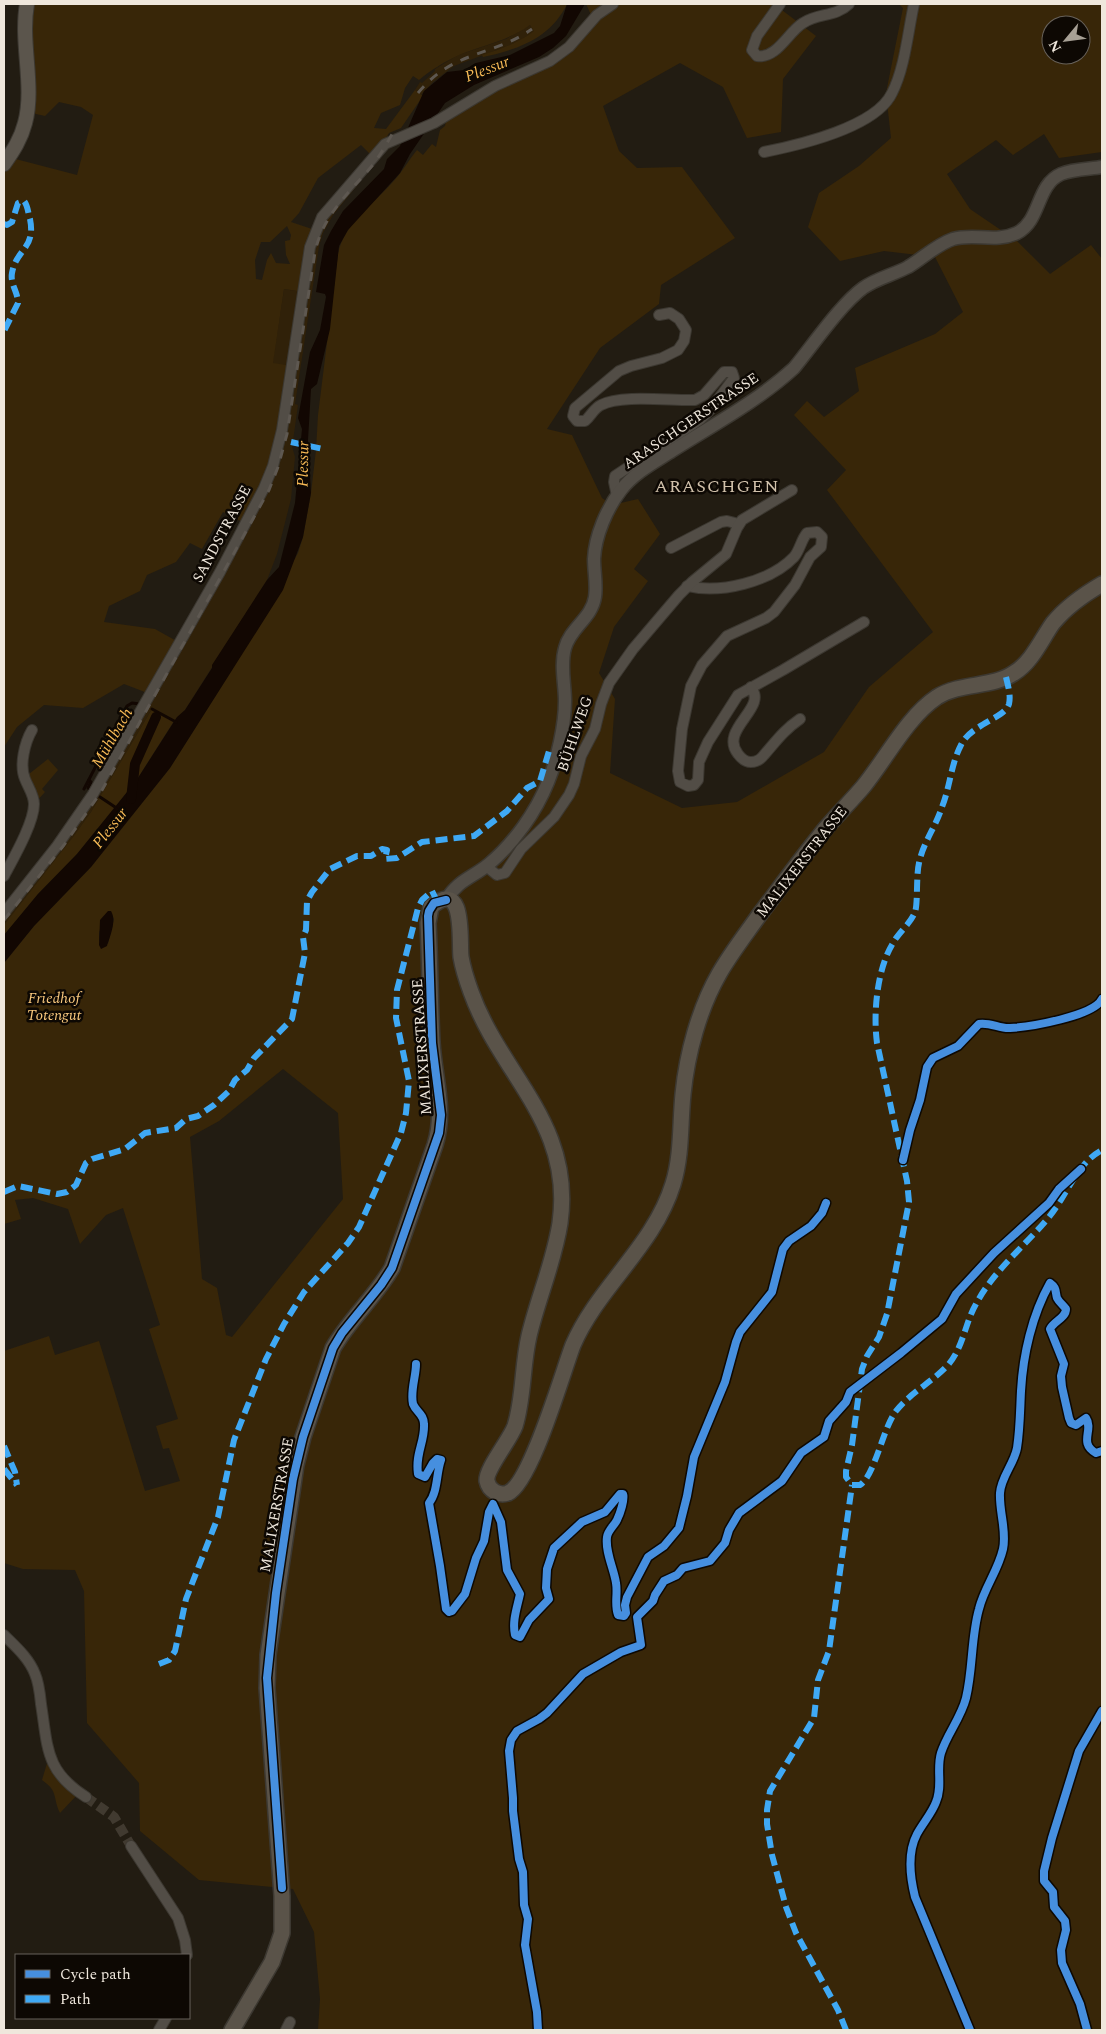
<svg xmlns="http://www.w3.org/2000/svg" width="1106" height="2034" font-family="Spectral,serif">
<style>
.built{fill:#302109}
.green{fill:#382608;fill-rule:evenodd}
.water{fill:#120702}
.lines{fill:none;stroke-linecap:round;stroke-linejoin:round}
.stream{stroke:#120702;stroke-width:3}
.canal{stroke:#120702;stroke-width:10}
.minor-tunnel{stroke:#413a30;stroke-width:10;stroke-dasharray:10 5;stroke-linecap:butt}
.minor-casing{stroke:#3c3831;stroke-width:12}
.tertiary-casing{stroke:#3c3831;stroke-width:15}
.secondary-casing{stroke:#3c3831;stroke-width:16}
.primary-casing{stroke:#3c3831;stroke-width:18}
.minor{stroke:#524d46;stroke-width:10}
.tertiary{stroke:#524d46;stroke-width:12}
.secondary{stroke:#5b554c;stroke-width:14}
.primary{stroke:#5a5349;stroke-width:15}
.rail{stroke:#5e5851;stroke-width:3;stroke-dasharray:9 9;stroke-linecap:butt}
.quiet{stroke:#3fa9f5;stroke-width:6;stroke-dasharray:12 6;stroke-linecap:butt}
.cycleway-casing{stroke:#0d0803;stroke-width:11}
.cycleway{stroke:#468fdf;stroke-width:8}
.labels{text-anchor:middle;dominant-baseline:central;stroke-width:5;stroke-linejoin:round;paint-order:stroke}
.street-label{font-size:15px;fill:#efe7dc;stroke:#0d0803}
.park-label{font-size:15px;font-style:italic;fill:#f9c87d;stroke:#0d0803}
.water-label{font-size:16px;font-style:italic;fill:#f7ba56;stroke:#0d0803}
.quarter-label{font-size:18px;letter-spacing:1px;fill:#d1c1ab;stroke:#0d0803}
</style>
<rect width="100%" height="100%" fill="#221c12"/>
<g class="built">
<path d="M530 25 535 31 518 42 454 66 433 82 421 95 415 90 420 82 422 83 435 71V69L443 64 458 55 506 39Z"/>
<path d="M357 179 360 182 333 215 323 233 319 246 295 404 298 405 293 441 291 443 295 457 291 499 277 554 267 580 185 710 174 721 152 709 91 812 73 837 4 925V913L57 846 248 520 284 289 304 292 315 230Z"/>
</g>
<g class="green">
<path d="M27 4H567C551 38 517 50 483 57L482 55C501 49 518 43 534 31L530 25C508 41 483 45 459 55 444 62 431 70 419 80L413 76 405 88 400 105 381 113 374 128 386 129 415 90 423 96 401 128 389 133 374 158 361 145 318 178 299 213 291 222 315 230 304 292 284 289 273 363 292 366 282 430 246 524 223 512 202 549 190 543 176 562 147 575 140 591 109 606 104 622 155 629 180 643 150 694 124 684 83 708 44 705 17 727 4 747V164L8 157 77 175 93 115 81 107 59 102 45 116 27 112ZM287 226 291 235 290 240 285 241 286 255 290 264 276 263 271 253 267 260 262 280 256 279 255 260 261 242H270Z"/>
<path d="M586 4H774L816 36 783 79 781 132 747 138 723 87 680 63 603 106 619 151 637 168 682 167 735 238 661 285 659 304 600 348 547 429 572 435 602 498 612 505 638 499 660 534 634 569 648 581 614 627 599 673 615 699 610 773 682 808 737 802 824 752 869 687 933 632 827 490 846 470 794 415 807 401 824 417 859 391 855 368 935 334 963 312 935 257 884 251 840 261 808 227 819 193 859 166 891 138 886 93 903 8 899 4H1102V152L1059 158 1044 134 1013 155 996 140 947 174 970 209 1017 241 1050 274 1091 245 1102 259V2030H318L320 1999 314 1932 293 1889 199 1880 140 1831 139 1783 87 1723 84 1591 75 1570 23 1569 4 1563V1351L49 1336 55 1355 99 1341 145 1491 180 1481 169 1448 163 1449 156 1426 178 1419 149 1329 160 1325 123 1208 106 1215 80 1244 68 1209 33 1198 15 1200 21 1219 4 1224V963L34 926 91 867 170 768 230 673 298 553 303 537 311 493 316 450 318 415 338 254C344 224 371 206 391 184 401 174 408 161 417 150L423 155 432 144 436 147 440 130 445 126 446 121 504 86 552 65 593 19ZM1051 25H1081V55H1051ZM110 911 114 919 108 944 99 941V932ZM283 1069 338 1113 343 1199 232 1337 226 1335 217 1288 202 1279 190 1137 219 1121Z"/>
<path d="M152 709 174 721 136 781 77 854 38 894 4 935V925L73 837 91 812Z"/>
<path d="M48 759 58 770 42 789 45 792 34 804 24 778Z"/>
<path d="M48 1760 77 1795 60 1813C52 1796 59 1792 42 1780Z"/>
</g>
<g class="water">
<path d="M567 4H585L566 36 553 48 539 57 474 85 445 103 410 154 400 173 348 230 339 246 330 329 317 384 311 389 308 440 311 493 303 537 283 590 170 768 91 867 34 926 4 963V935L38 894 77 854 136 781 177 717 185 710 212 668V665L267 580 279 567 295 503 302 429 298 418 310 352 320 330 326 297 325 294 316 292 324 245 331 231 343 211 384 169 387 159 400 146 424 91 447 72 464 70 476 63 510 55 554 33 560 26Z"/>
<path d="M108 911H111C117 921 110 936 107 946L101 949 99 945 100 920Z"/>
</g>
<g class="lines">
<g class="stream">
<path d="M152 709 176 722"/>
<path d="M89 780 91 782 88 788 91 790"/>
<path d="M84 789 127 706 132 703 140 704"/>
<path d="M100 797 115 807 117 810"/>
</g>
<path class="canal" d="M131 799 135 764 156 717"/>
<path class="minor-tunnel" d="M86 1797 114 1817 131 1846"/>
<g class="minor-casing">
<g id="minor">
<path d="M780 4 757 36 752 50 757 56C777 59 788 32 803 23 818 13 836 17 849 4"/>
<path d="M764 152C799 145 876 127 892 93 905 68 908 31 914 4"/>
<path d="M617 496 614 482 615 476 701 419 710 410 734 378 732 372H724L704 395 695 400C672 401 621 394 601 405 594 408 591 416 585 421H577L573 416 575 408 619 371 631 366 662 358 678 350 684 341 686 330 679 319 670 313 659 315"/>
<path d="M671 548 721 522 727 521 739 524"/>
<path d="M687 586C720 594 770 582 794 557 800 550 801 540 807 533L817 532 822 537 821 547 810 557 795 585 774 612 766 618 727 636 702 665 691 686 682 729 678 771 680 782 688 786 694 785 698 780 699 762 708 742 738 695 783 670 864 622"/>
<path d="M751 687C754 692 756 696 754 702 749 718 723 735 738 754 741 758 746 762 751 762 757 762 761 759 764 755 777 740 784 730 800 719"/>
<path d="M486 866 497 875 505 873 521 849 554 817 569 795 574 784 581 756 595 729 601 704 609 683 633 649 679 595 692 582 726 554 737 528 742 520 792 490"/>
<path d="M4 876C13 859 34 823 34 804 34 795 28 787 25 779 19 765 25 742 32 730"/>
<path d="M4 913 57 846 93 794 220 572 264 488 273 466 282 430 310 247 322 217 385 144 434 123 495 86 550 61 569 47 597 15 613 4"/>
<path d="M4 1635C15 1646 29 1658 35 1674 39 1683 40 1694 41 1704 48 1748 45 1771 86 1797"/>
<path d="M131 1846 178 1918 185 1940 187 1955"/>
<path d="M159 2030 166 2018"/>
<path d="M286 2030 290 2022"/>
</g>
</g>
<g class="tertiary-casing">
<path id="tertiary" d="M446 900C458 880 472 878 489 864 514 843 536 812 548 782 557 760 565 725 565 701 565 684 560 665 565 648 570 628 592 618 595 597 597 585 594 572 594 559 595 536 607 508 621 490 634 473 655 462 672 451 713 425 758 401 794 368 813 345 840 305 863 288 877 278 893 275 908 267 923 258 936 245 953 239 974 233 996 243 1017 233 1041 221 1036 185 1061 174 1073 169 1089 169 1102 167"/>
</g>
<g class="secondary-casing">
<path id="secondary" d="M4 164C13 151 21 139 25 123 35 86 20 43 27 4"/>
</g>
<g class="primary-casing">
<path id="primary" d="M232 2030 272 1962 282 1933V1896L267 1688 268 1655 296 1465 303 1437 333 1348C350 1319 375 1297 392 1268L435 1145C446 1110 434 1077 432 1042 430 1002 430 962 428 923L431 907C466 877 459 941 461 957 463 969 467 981 471 992 501 1076 574 1123 560 1223 554 1262 538 1298 529 1336 522 1366 524 1397 515 1426 510 1440 485 1470 487 1481 489 1491 499 1496 508 1493 531 1483 563 1371 573 1345 598 1287 654 1246 673 1184 682 1155 680 1124 683 1094 687 1054 699 1009 719 974 731 953 746 934 760 914 782 885 803 856 826 828 838 814 851 801 863 787 886 759 907 717 937 697 961 682 992 688 1014 673 1032 662 1041 640 1053 623 1067 606 1083 595 1102 584"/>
</g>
<use href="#minor" class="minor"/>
<use href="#tertiary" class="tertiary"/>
<use href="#secondary" class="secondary"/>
<use href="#primary" class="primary"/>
<g class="rail">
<path d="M418 93C453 50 492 57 532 29"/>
<path d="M4 920 64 845 101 792 269 490 278 467 287 434 315 252C323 215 348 194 371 167 380 156 387 143 394 131"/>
</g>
<g class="quiet">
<path d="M4 224 7 225 12 222 18 203 24 201C28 206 28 213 30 219 36 249 16 249 12 273 10 284 18 292 18 303L4 331"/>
<path d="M291 442 323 449"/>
<path d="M1006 677C1008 686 1011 695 1009 704 1005 718 970 725 961 745 951 764 950 787 942 807 936 826 923 843 919 863 916 875 918 904 915 912 911 923 899 932 893 943 877 969 873 1013 877 1043L907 1181 909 1202 887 1314 879 1337 867 1356 862 1369 852 1445 846 1471V1477L852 1485H860C875 1475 883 1428 896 1411 910 1393 932 1382 947 1366 963 1349 965 1323 976 1304 994 1270 1025 1246 1049 1217 1067 1195 1077 1163 1102 1150"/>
<path d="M4 1192 18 1186 57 1194 67 1192 76 1185 86 1163 92 1159 125 1149 145 1133 176 1128 186 1119 198 1116 214 1105 229 1091 235 1080 247 1070 254 1058 292 1019 305 953 303 937 306 930 307 901 312 892 330 869 357 856H371L382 849 387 850 385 859 397 858 422 842 474 836 507 811 527 788 540 781 549 751"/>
<path d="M4 1446 15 1472 17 1485"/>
<path d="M4 1469 17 1485"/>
<path d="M159 1664 169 1660 175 1651 186 1599 218 1517 234 1440 266 1359 284 1324 304 1292 348 1243 359 1227 401 1133 406 1113 409 1081 396 1018 397 990 418 908 422 900 432 891 437 901"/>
<path d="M846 2030 838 2010 796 1933 786 1907 772 1855 767 1824V1810L770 1791 814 1718 818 1680 829 1651 852 1485"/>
</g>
<g class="cycleway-casing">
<g id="cycleway">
<path d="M903 1160 910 1130 920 1100 927 1067 933 1058 958 1046 979 1024C990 1022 1000 1029 1010 1028 1030 1027 1094 1016 1102 999"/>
<path d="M416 1364C416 1377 410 1391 413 1404 416 1412 424 1414 424 1424 425 1442 415 1453 418 1474L425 1477 433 1463 437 1459 441 1460C436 1474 438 1492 429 1503L440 1566 446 1609 449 1612 452 1611 465 1594 476 1558 484 1541 489 1512 493 1504 501 1522 507 1570 520 1594C517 1608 512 1621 515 1635L520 1637 529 1620 549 1599 546 1588 547 1569 554 1548 582 1522 605 1512 620 1494H623C625 1499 620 1514 617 1520 614 1526 608 1530 607 1537 605 1552 614 1569 616 1583 618 1594 614 1604 618 1615L624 1616 626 1613 625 1605 627 1597 648 1557 664 1546 679 1528 687 1496 694 1457 725 1382 736 1342 740 1332 772 1292 783 1249 789 1241 811 1226 822 1213 826 1203"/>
<path d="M282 1888 267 1678 276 1593 293 1479 303 1437 333 1348 342 1333 381 1285 392 1268 439 1133 441 1115 432 1043 428 916 429 911 434 903 446 900"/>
<path d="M538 2030 537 2012 525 1945 528 1919 524 1905 523 1872 519 1859 513 1811V1798L509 1751 511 1740 517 1731 539 1719 547 1713 583 1674 621 1652 641 1645 637 1617 653 1601 655 1595 664 1581 677 1575 683 1568 710 1561 725 1543 729 1530 739 1513 782 1481 801 1453 824 1437 829 1421 846 1402 850 1392 901 1353 942 1319 956 1294 994 1253 1049 1203 1059 1189 1081 1169"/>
<path d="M970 2030 915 1897C910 1877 907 1853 917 1834 923 1823 932 1813 936 1802 943 1786 936 1769 941 1753 947 1734 961 1718 966 1698 973 1669 971 1637 979 1609 984 1588 998 1571 1003 1549 1007 1531 999 1512 1000 1493 1001 1477 1014 1464 1017 1448 1020 1429 1020 1410 1021 1391 1023 1355 1032 1315 1050 1283 1057 1288 1055 1291 1057 1298 1059 1302 1063 1305 1066 1309 1066 1318 1054 1321 1050 1329L1064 1364 1061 1376 1062 1387 1069 1418 1071 1423 1076 1425 1086 1418C1094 1430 1078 1443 1096 1453L1102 1451"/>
<path d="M1087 2030 1080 2004 1062 1963 1061 1950 1066 1930 1065 1921 1054 1907 1053 1892 1044 1881V1871L1052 1838 1079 1751 1102 1711"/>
</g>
</g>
<use href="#cycleway" class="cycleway"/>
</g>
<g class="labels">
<g class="street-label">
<text transform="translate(691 421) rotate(-34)">ARASCHGERSTRASSE</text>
<text transform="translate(222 534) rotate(-62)">SANDSTRASSE</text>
<text transform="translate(575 734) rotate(-71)">BÜHLWEG</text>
<text transform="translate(802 862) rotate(-52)">MALIXERSTRASSE</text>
<text transform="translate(422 1047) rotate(-94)">MALIXERSTRASSE</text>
<text transform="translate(277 1505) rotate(-80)">MALIXERSTRASSE</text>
</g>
<g class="park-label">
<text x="54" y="998">Friedhof<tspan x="54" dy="17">Totengut</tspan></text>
</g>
<g class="water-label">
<text transform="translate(487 69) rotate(-21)">Plessur</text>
<text transform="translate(303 464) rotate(-89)">Plessur</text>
<text transform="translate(112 738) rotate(-60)">Mühlbach</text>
<text transform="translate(110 828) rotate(-52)">Plessur</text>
</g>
<g class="quarter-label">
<text x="717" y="486">ARASCHGEN</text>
</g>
</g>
<rect width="1106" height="2034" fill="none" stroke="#efe7dc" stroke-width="10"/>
<rect x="15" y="1954" width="175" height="65" fill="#0d0803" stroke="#67615a"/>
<rect x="25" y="1970" width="25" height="8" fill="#468fdf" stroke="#67615a"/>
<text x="60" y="1979" font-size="15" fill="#efe7dc">Cycle path</text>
<rect x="25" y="1995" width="25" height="8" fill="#3fa9f5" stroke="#67615a"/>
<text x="60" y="2004" font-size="15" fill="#efe7dc">Path</text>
<g transform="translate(1066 40) rotate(241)"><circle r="24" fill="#0d0803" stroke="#67615a"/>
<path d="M0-4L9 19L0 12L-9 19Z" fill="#a7a095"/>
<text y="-8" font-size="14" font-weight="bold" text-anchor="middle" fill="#efe7dc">N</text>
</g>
</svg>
